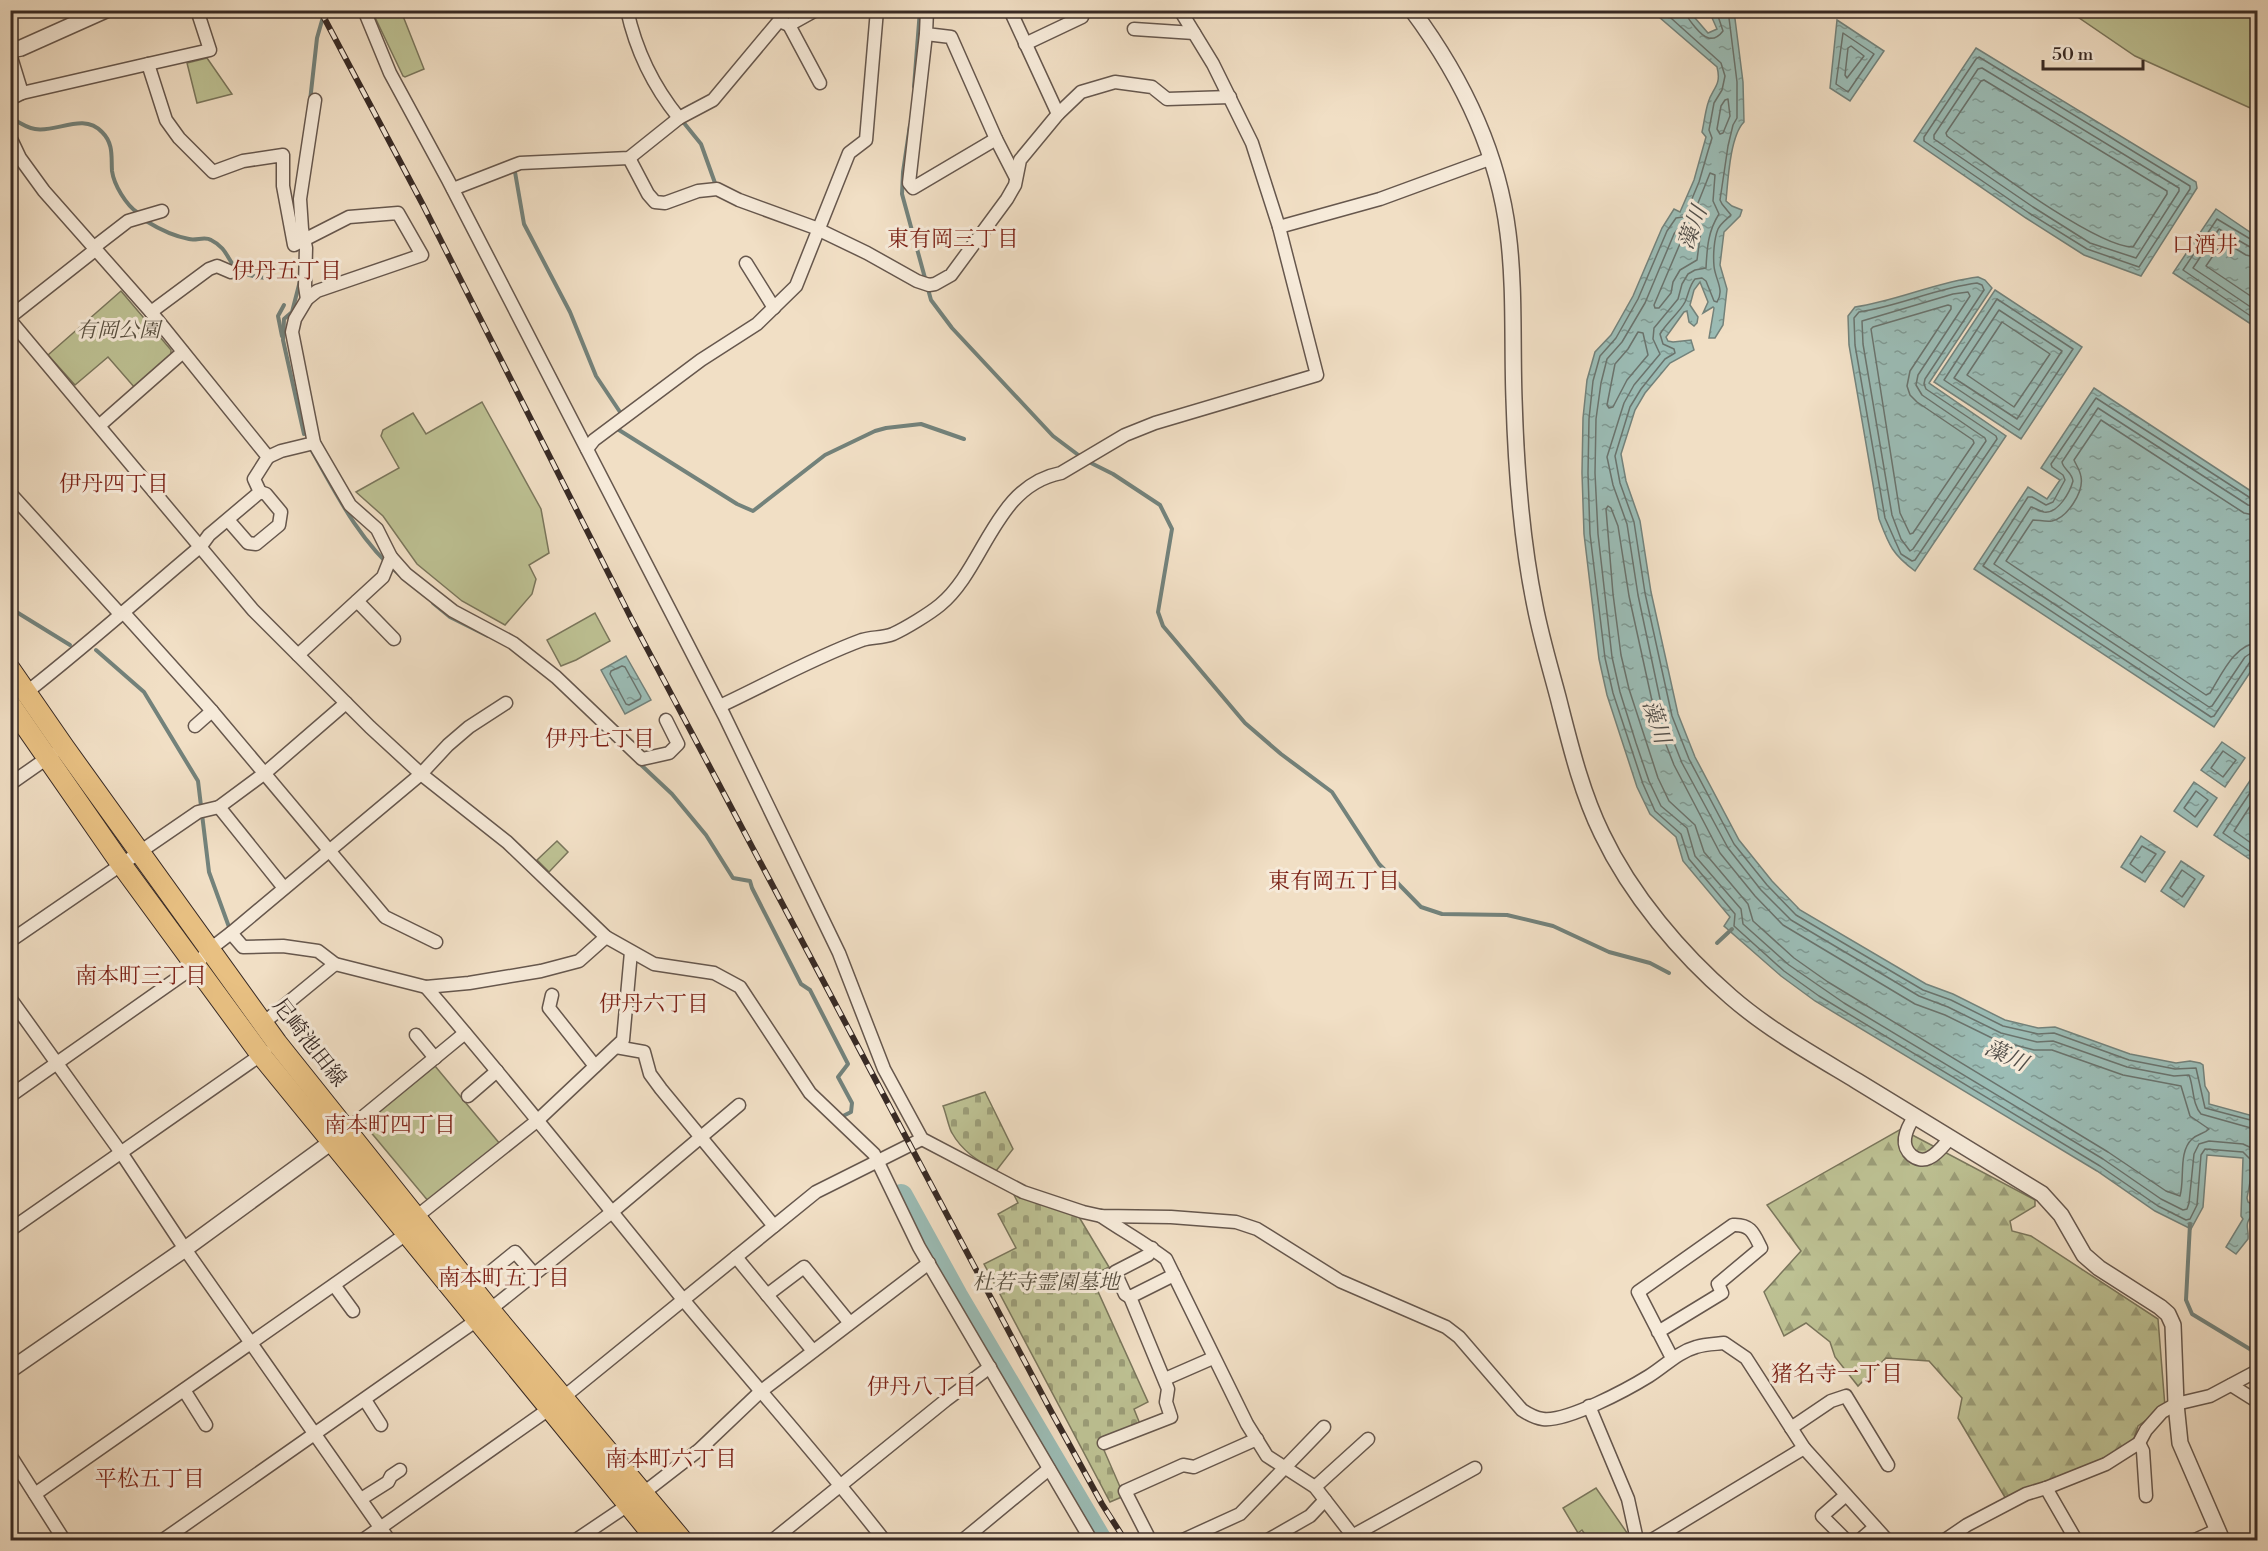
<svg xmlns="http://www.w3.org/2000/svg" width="2268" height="1551" font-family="'Libre Bodoni','Noto Serif JP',serif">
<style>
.green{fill:#bdc193;stroke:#7a765c;stroke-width:1.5}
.forest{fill:url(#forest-firs);stroke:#7a765c;stroke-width:1.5}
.cemetery{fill:url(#cemetery-stones);stroke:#7a765c;stroke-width:1.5}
.water{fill:url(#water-ripples);stroke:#73827b;stroke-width:1.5}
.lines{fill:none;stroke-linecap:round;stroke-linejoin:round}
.shore{stroke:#6a736d;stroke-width:1.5}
.stream{stroke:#73827b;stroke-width:4}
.river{stroke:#9bbcb5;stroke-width:24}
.minor-casing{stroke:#66574d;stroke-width:15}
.tertiary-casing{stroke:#66574d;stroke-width:18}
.primary-casing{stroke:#382a25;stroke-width:22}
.minor{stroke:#f6ead9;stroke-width:12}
.tertiary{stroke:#f6ead9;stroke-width:15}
.primary{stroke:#e8c082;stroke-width:20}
.rail-casing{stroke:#382a25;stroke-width:6}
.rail{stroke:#f6ead9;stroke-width:4;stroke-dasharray:11;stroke-linecap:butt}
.labels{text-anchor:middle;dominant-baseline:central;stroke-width:6;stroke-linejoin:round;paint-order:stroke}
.park-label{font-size:21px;font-style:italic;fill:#595040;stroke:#f6ead9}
.street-label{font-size:21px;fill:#382a25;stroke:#f6ead9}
.water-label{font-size:22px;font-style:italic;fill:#514e49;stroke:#f6ead9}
.neighbourhood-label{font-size:22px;fill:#7a1f14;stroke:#f6ead9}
</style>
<defs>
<pattern id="forest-firs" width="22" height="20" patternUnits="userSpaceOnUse" patternTransform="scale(1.5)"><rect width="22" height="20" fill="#bdc193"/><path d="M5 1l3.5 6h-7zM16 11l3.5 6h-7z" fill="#9b9d78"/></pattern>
<pattern id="cemetery-stones" width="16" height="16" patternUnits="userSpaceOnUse" patternTransform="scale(1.5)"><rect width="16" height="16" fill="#bdc193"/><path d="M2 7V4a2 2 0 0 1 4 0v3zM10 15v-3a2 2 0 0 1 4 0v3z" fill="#9b9d78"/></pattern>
<pattern id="water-ripples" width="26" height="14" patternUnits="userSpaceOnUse" patternTransform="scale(1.5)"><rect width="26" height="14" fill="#9bbcb5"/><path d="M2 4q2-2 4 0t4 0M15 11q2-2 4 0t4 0" fill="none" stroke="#7f9993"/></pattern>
</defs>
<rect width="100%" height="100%" fill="#f1dfc5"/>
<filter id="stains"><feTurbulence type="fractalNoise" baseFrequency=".00333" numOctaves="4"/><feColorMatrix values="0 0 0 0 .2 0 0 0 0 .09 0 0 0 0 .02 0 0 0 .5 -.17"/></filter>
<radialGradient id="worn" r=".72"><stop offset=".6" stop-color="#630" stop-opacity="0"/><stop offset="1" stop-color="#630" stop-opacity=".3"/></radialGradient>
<g class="green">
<path d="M372 11H401L424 69 405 77 403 76Z"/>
<path d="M2069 11H2256L2257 111 2135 56Z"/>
<path d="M207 58 232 94 197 103 187 63Z"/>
<path d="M121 291 171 350V356L135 388 108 357 75 385 48 355Z"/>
<path d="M482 402 541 509 549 553 529 565 536 579 532 594 505 625 462 601 417 564 383 516 356 492 399 468 381 436 383 430 413 413 426 434Z"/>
<path d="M595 613 610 641 576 660 561 666 547 640Z"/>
<path d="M557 841 568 852 549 872 537 860Z"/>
<path d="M435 1066 500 1144 429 1202 364 1124Z"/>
<path d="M1596 1488 1632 1540H1589L1582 1530 1578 1533 1563 1508Z"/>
</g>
<path class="forest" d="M1901 1129 2035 1200V1206L2010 1221 2012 1231 2031 1236 2158 1319 2165 1407 2138 1426 2132 1445 2054 1481 2006 1499 1958 1418 1962 1398 1929 1361 1886 1358 1858 1386 1835 1357 1830 1342 1806 1323 1784 1336 1764 1292 1801 1251 1767 1205Z"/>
<g class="cemetery">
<path d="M985 1092 1013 1149 996 1171C978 1161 962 1151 952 1133 949 1129 946 1113 943 1106Z"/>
<path d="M1014 1195 1076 1212 1109 1267 1091 1276 1148 1402 1134 1409 1140 1424 1100 1441 1124 1496 1110 1502 984 1264 1016 1248 998 1214 1018 1203Z"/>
</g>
<g class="water">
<path d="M1652 11H1689L1708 33 1717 29 1709 11H1734L1743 82 1744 122C1730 136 1728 180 1726 201L1732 206 1742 210 1740 216 1724 232 1720 265 1727 289 1723 325 1715 338H1709L1714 308 1713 307 1703 313 1708 302 1700 282 1694 290 1690 305 1698 317 1697 323 1694 326 1689 322 1687 311 1684 312 1666 337 1668 341 1673 342 1691 340 1694 350 1670 363 1645 393 1635 410 1621 454 1626 481 1640 521 1651 592 1678 714 1695 757 1739 840 1772 881 1800 910 1926 984 1953 994 2005 1020 2038 1028 2055 1027 2130 1054 2176 1063 2190 1061 2200 1063 2203 1065 2205 1086 2209 1093V1104L2257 1117V1162L2253 1166 2247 1198 2248 1202 2253 1205 2257 1204V1212L2254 1213C2243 1225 2249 1226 2248 1239L2236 1254 2226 1247 2243 1219 2241 1216 2243 1158 2207 1155 2203 1207 2191 1229 2155 1211 2097 1171 1815 1001 1781 976 1724 926 1730 917 1683 861 1676 837 1650 814 1637 787 1607 695 1599 659 1584 534 1582 473 1583 418 1587 380 1595 352 1611 335 1633 296 1662 228 1674 209 1680 212 1694 180 1706 137 1702 132C1704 123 1705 113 1708 103 1712 88 1722 86 1717 67Z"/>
<path d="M1837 20 1884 51 1850 101 1830 88Z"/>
<path d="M1976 48 2196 182 2197 188 2141 276 2084 255 2026 218 1914 141Z"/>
<path d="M2216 209 2257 237V328L2173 273Z"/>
<path d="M1978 277 1985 280 1992 288 1929 383 2006 436 1915 571C1892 554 1889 545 1879 519L1849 345 1848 316 1855 307C1897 301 1936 282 1978 277Z"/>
<path d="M1995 290 2082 347 2021 439 1934 382Z"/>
<path d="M2094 388 2257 495V662L2214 727 1974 569 2028 487 2047 499 2060 480 2041 468Z"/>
<path d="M626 656 651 700 625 714 601 670Z"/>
<path d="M2222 742 2245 758 2225 787 2201 770Z"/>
<path d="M2257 770V864L2214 835Z"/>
<path d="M2194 782 2217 798 2197 827 2174 811Z"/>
<path d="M2141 836 2165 852 2145 882 2121 867Z"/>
<path d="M2181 861 2204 876 2184 907 2161 891Z"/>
</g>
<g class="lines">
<g class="shore">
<path d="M1662 10 1721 63 1725 76 1722 90 1714 103 1709 130 1712 138 1708 151 1699 182 1686 213 1683 217 1676 218 1667 231 1638 299 1616 338 1600 356 1593 381 1589 419 1588 473 1590 534 1605 658 1613 693 1643 784 1655 811 1681 834 1689 859 1735 914 1734 926 1784 971 1819 996 2100 1166 2158 1206 2186 1220 2190 1219 2197 1205 2201 1155 2205 1149 2243 1152 2250 1159 2258 1158"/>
<path d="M1685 10C1686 17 1691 22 1695 27 1704 38 1713 44 1723 31L1716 10"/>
<path d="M1728 10 1737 82V118L1733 125 1728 146 1720 200 1722 204 1731 215C1727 219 1721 223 1718 229 1714 239 1713 255 1714 266 1715 279 1725 290 1717 302L1714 301 1706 281 1702 278 1695 279C1689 286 1689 293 1685 302 1680 312 1667 322 1660 334L1663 344 1674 349 1675 353 1665 359 1641 389 1630 407 1615 456 1620 483 1634 522 1645 593 1672 716 1689 759 1734 844 1767 885 1796 915 1923 990 1951 1000 2003 1026 2038 1034 2054 1033 2129 1060 2175 1069 2196 1068 2205 1108 2258 1122"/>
<path d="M1843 33 1874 54 1848 92 1836 84Z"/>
<path d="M1851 46 1864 56 1847 78 1845 75 1848 48Z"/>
<path d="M1979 57 2190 186V189L2139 267 2087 249 2029 213 1924 141V137L1976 59Z"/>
<path d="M1982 68 2179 188V191L2136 258 2090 243 2033 207 1934 139V135L1978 69Z"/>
<path d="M1984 80 2167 191V194L2133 247C2096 247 1982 161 1947 136L1946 133 1981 81Z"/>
<path d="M1728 99 1730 116 1723 133 1720 134 1717 129 1721 106 1725 100Z"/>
<path d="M1698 227 1701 230 1697 260 1680 270 1673 282 1671 293 1659 308H1655L1654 305 1682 239 1686 233Z"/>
<path d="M2258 241 2252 240 2217 219 2183 270 2258 321"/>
<path d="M2258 249 2250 247 2219 229 2193 268 2258 312"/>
<path d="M2258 258 2246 255 2223 241 2206 266 2258 301"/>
<path d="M1977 283 1982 285 1984 290 1925 379 1924 384 1926 389 1996 436 1997 439 1915 560 1912 561 1901 554 1885 518 1855 345 1854 318 1859 312C1900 306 1936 288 1977 283Z"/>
<path d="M1968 292 1970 296 1918 375 1916 385 1922 395 1985 438 1986 441 1913 549 1910 551 1901 539 1892 515 1863 344 1862 321 1953 294Z"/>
<path d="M1997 299 2073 349 2019 430 1944 380Z"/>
<path d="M1948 305 1951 306V309L1910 371 1907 386 1910 395 1917 402 1973 440 1974 443 1913 533 1910 534 1900 513 1871 329 1873 327Z"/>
<path d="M1999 310 2062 351 2017 419 1954 378Z"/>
<path d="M2002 322 2050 354 2014 407 1967 375Z"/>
<path d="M1638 332 1643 333 1648 355 1627 380 1613 407 1609 408 1607 405 1615 364 1628 349Z"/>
<path d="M2258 500 2252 499 2096 398 2051 464 2052 467 2063 475 2065 480 2053 502 2046 505 2032 497H2028L1983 566 2211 717 2214 716 2250 662 2258 660"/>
<path d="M1608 506 1611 508 1618 526 1629 596 1656 719 1674 765 1720 853 1755 896 1783 925 1915 1004 1945 1015 1996 1040 2034 1050H2052L2123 1075 2181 1086 2190 1116 2209 1129C2204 1134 2197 1134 2192 1139 2178 1152 2185 1179 2180 1196L2166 1191 2108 1152 1828 982 1794 958 1753 921 1748 904 1704 852 1695 825 1669 801 1658 778 1629 689 1621 655 1613 594 1606 509Z"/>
<path d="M2258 507 2248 505 2098 408 2062 462C2063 469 2072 472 2073 481 2070 492 2058 514 2044 512 2039 511 2036 508 2031 507L1994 564 2209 707 2212 706 2245 657 2251 653 2258 652"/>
<path d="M2258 516 2244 513 2101 420 2074 460C2076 465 2080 470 2081 477 2084 492 2067 518 2052 521 2045 522 2039 520 2033 520L2006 561 2206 695 2210 693C2221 676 2234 644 2258 643"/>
<path d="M622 666 625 667 641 696 640 699 629 705 626 704 610 674 611 671Z"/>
<path d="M2223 751 2236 760 2223 777 2211 768Z"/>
<path d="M2258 781 2223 833 2258 857"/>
<path d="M2196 791 2208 800 2195 817 2184 808Z"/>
<path d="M2258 794 2234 831 2258 848"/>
<path d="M2142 846 2156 854 2142 873 2130 864Z"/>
<path d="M2182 870 2195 879 2182 897 2170 888Z"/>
<path d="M2258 1130 2201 1114C2192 1104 2194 1087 2189 1075L2174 1076 2127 1067 2053 1041 2037 1042 2001 1033 1948 1007 1919 996 1791 920 1761 890 1728 848 1682 763 1664 718 1638 595 1627 524 1613 485 1607 457 1624 403 1634 385 1660 354 1653 339 1654 328 1678 299 1682 284 1688 274 1695 270 1706 268C1707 248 1708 231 1719 214L1713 201 1715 175 1710 173 1692 218C1686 226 1681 223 1674 234L1645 303 1622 342 1607 359 1601 383 1596 419 1595 473 1598 534 1612 657 1620 692 1636 743 1649 781 1661 806 1687 828 1695 856 1741 909 1743 924 1789 965 1844 1003 2103 1159 2161 1199 2183 1210 2187 1209 2189 1203 2194 1154 2199 1144 2209 1141 2243 1144 2258 1151"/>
</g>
<g class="stream">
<path d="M914 87 920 10"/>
<path d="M310 101 317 38 325 10"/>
<path d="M10 117C18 122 27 128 35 129 57 133 83 112 102 132 114 144 111 157 112 171 114 185 126 205 138 213"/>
<path d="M684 123 701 144 715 183"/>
<path d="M910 125 903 172 902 194 931 300 952 328 1053 436 1081 457"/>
<path d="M515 172 524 224 570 312 596 376 620 412"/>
<path d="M146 221C159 229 173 236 189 239 196 241 205 236 211 240 237 253 221 274 266 278"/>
<path d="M300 281 292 312 284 319 283 340 304 434"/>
<path d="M282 336 278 316 284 305"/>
<path d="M619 430 737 504 753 511 825 455 875 431 886 428 921 424 964 439"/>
<path d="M311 449C336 494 360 542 400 575"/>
<path d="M1087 461 1113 474 1160 505 1172 529 1158 612 1163 626 1245 723 1281 754 1332 792 1379 864 1421 907 1442 914 1507 915 1553 926 1609 952 1650 963 1669 973"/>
<path d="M433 603 450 617 488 636"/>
<path d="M10 608 70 645"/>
<path d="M96 650 144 692 198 781 209 872 229 927"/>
<path d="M638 762 672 794 706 835 733 878 750 881 752 888 801 984 810 990 848 1064 838 1077 852 1103 851 1112 843 1116"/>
<path d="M1717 943 1732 929"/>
<path d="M2190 1224 2186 1300 2192 1314 2258 1354"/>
<path d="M1098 1540H1099"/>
</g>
<path class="river" d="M901 1196 956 1296 1100 1540"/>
<g class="minor-casing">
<g id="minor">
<path d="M364 10 390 73 448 180 724 715 839 953 884 1069 922 1139 1023 1192 1083 1212 1101 1216 1171 1217 1236 1222 1257 1229 1340 1281 1446 1327 1459 1337 1522 1410C1528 1414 1535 1418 1543 1419 1567 1422 1628 1389 1649 1376 1665 1366 1678 1352 1696 1347 1705 1344 1715 1344 1724 1343L1746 1358 1804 1448 1887 1540"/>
<path d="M627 10C636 51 653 86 679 118"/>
<path d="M927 10 926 34 951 37 996 139 1015 176"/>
<path d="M1010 10 1058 114"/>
<path d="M789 25 820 83"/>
<path d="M1134 29 1194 33"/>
<path d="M926 34 909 183 913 188 996 139"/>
<path d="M1025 44 1082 17"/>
<path d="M10 54 22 93"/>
<path d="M148 64 210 50 197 10"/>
<path d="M10 99 22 93 148 64 166 120 179 138 213 172 243 161 283 155V186L294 245 349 217 398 213 422 255 317 291 307 299 295 319 292 332 314 443 350 505 377 529 391 557 383 577 298 655"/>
<path d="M10 137 20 158 44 191 151 312 268 457 254 479 260 492 209 535 201 546C143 595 87 645 27 692"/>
<path d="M629 158 648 194 655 202 665 203 698 191 717 189 739 200 813 227 867 253 917 281 929 285 935 284 951 275 1007 199 1015 185 1020 160 1058 114 1081 92 1115 82 1152 87 1167 99 1230 97"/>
<path d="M453 189 520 163 629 158 679 118 713 100 779 21 789 25 816 10"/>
<path d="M1279 227 1380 199 1492 158"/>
<path d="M93 248 128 221 162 211"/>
<path d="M746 263 774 308"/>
<path d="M307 299 305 286 306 248 302 229 300 199 315 100"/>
<path d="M151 312 209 269 217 266 231 272"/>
<path d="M10 317 95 250"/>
<path d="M10 320 253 610 370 727 421 774 507 842 606 937 654 964 714 973 740 987 810 1093 874 1154 919 1247 1091 1540"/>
<path d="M100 425 183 352"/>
<path d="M587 449 594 440 701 360 757 324 796 286 849 153 866 140 877 10"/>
<path d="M268 457 281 451 314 443"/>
<path d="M10 493 120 614"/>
<path d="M228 520 248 543 256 544 279 525 281 512 266 494 260 492"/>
<path d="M391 557 406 574 453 611 513 643 556 677 642 759 669 753 678 744 666 720"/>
<path d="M357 601 394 639"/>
<path d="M123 612 212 711 385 917 436 942"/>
<path d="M720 706C767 684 813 658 862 640 872 637 883 638 893 634 906 628 929 614 940 605 985 568 994 486 1061 473L1125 435 1155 423 1317 375 1279 227 1252 143 1213 64 1180 10"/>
<path d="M195 726 212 711"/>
<path d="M10 784 53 754"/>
<path d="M219 807 284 888"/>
<path d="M231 933 421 774 448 745 469 727 506 703"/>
<path d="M10 941 198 812 219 807 265 773 346 703"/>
<path d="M426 987C515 1090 599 1197 686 1303 752 1382 821 1459 884 1540"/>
<path d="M552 995 549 1008 595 1066"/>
<path d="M10 998 122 1154 185 1249 389 1540"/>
<path d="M262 1024 335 964"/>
<path d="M416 1035 435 1058"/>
<path d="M616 1047 644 1052 650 1074 661 1089 774 1226"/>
<path d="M10 1096 195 966 209 950 231 933 243 947 283 946 318 951 335 964 426 987 469 983 541 971 579 961 606 937"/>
<path d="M468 1096 497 1071"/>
<path d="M1915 1116C1910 1123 1906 1130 1905 1138 1903 1152 1917 1164 1929 1158 1938 1154 1944 1145 1950 1138"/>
<path d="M347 1130 465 1033"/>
<path d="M1101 1216C1123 1231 1145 1243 1166 1259L1247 1424 1267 1456 1315 1487 1356 1540"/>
<path d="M416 1217 538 1120 623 1040 631 952"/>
<path d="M10 1230 265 1052"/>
<path d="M736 1257 813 1351"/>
<path d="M334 1285 353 1311"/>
<path d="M472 1287 515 1252 534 1274"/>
<path d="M767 1295 804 1267 849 1322"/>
<path d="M1130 1297 1125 1294 1115 1272 1148 1255 1152 1248"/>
<path d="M1658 1332 1722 1293 1718 1284 1761 1248C1754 1234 1751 1224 1733 1225L1638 1292 1672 1358"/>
<path d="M1165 1379 1213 1358"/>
<path d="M2231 1385 2258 1402"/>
<path d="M184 1390 206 1425"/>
<path d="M365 1400 381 1425"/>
<path d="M1589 1406 1628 1499 1637 1540"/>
<path d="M1791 1428 1831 1401 1846 1396 1888 1465"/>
<path d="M1104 1443 1171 1417 1166 1402 1168 1389 1130 1297 1174 1275"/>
<path d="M2139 1443 2143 1451 2146 1496"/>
<path d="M10 1455 64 1540"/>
<path d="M1315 1487 1368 1439"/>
<path d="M2046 1488 2076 1540"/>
<path d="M35 1494 412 1230"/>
<path d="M361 1499 388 1482 391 1476 400 1470"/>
<path d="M1352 1536 1475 1468"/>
<path d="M163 1540 477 1320 612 1212 739 1105"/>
<path d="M363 1540 549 1409 816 1192 922 1139"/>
<path d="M576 1540 628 1505 699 1450 760 1392 929 1263"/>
<path d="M773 1540 946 1400 990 1367"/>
<path d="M963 1540 1049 1469"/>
<path d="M1150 1540 1125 1491 1183 1465 1194 1467 1257 1439"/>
<path d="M1183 1540 1240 1514 1324 1427"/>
<path d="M1268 1540 1310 1516 1325 1500"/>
<path d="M1652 1540 1804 1448"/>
<path d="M1846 1540 1822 1516 1846 1495"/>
<path d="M1860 1540 1875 1527"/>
<path d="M1945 1540 1967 1525 2026 1494 2046 1488 2106 1464 2139 1443 2146 1430 2162 1412 2176 1404 2210 1396 2257 1371"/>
<path d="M2195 1540 2217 1530"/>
</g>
</g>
<g class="tertiary-casing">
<g id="tertiary">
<path d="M1412 10C1461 76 1498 151 1508 233 1515 287 1512 344 1514 399 1516 468 1521 538 1535 606 1541 637 1550 667 1558 697 1570 744 1581 791 1602 834 1631 895 1681 954 1731 997 1769 1030 1814 1055 1857 1081 1919 1119 1980 1156 2042 1194L2061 1215 2084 1255 2099 1268 2160 1307 2168 1314 2173 1325 2176 1404 2180 1443 2222 1540"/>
<path d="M10 50 21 48 106 10"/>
<path d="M10 1370 185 1249 341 1135"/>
</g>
</g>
<g class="primary-casing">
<g id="primary">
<path d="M10 669 64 747 277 1043 490 1310 682 1540"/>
<path d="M10 704 121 864 261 1055 657 1540"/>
</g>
</g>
<use href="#minor" class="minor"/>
<use href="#tertiary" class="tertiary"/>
<use href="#primary" class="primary"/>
<g class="rail-casing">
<path id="rail" d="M320 10 423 205 633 622 1052 1413 1102 1504 1125 1540"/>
</g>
<use href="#rail" class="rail"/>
</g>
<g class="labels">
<g class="park-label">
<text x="118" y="331">有岡公園</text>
<text x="1046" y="1283">杜若寺霊園墓地</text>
</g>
<g class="street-label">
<text transform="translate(309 1043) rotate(52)">尼崎池田線</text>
</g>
<g class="water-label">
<text transform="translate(1693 228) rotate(-69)">藻川</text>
<text transform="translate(1656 722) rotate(72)">藻川</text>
<text transform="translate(2006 1056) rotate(25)">藻川</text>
</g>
<g class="neighbourhood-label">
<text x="953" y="239">東有岡三丁目</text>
<text x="2205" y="245">口酒井</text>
<text x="287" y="271">伊丹五丁目</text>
<text x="114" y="484">伊丹四丁目</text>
<text x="600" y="739">伊丹七丁目</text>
<text x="1334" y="881">東有岡五丁目</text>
<text x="141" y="976">南本町三丁目</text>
<text x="654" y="1004">伊丹六丁目</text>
<text x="390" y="1125">南本町四丁目</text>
<text x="504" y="1278">南本町五丁目</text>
<text x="1837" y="1374">猪名寺一丁目</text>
<text x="922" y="1387">伊丹八丁目</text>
<text x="671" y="1459">南本町六丁目</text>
<text x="150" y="1479">平松五丁目</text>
</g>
</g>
<rect width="2268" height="1551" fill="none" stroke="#f1dfc5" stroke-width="36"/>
<rect x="12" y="12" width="2244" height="1527" fill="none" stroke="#382a25" stroke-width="3"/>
<rect x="18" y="18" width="2232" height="1515" fill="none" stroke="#382a25" stroke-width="1.5"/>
<path d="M2043 60v9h100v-9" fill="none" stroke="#382a25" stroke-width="3"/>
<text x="2052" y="60" font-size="18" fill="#382a25" stroke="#f6ead9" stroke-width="4.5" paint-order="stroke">50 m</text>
<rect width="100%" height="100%" filter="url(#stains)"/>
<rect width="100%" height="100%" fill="url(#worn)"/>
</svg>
